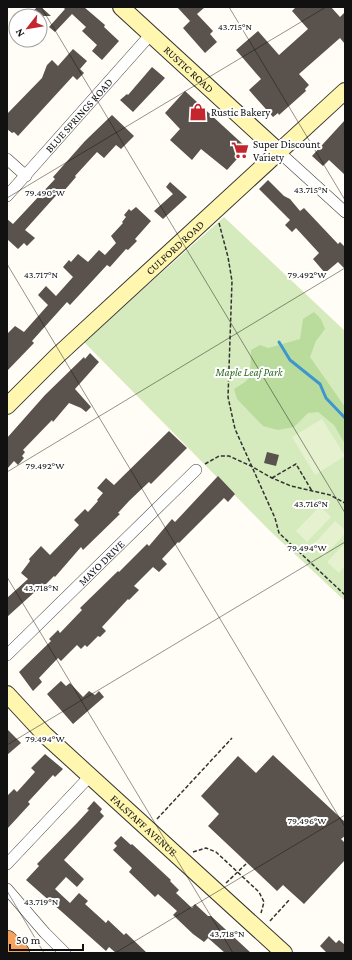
<svg xmlns="http://www.w3.org/2000/svg" width="352" height="960" font-family="'Crimson Pro',serif">
<style>
.green{fill:#d5ebbd}
.forest{fill:#b9dc9c}
.pitch{fill:#e6f2cf}
.lines{fill:none;stroke-linecap:round;stroke-linejoin:round}
.stream{stroke:#3f96cf;stroke-width:3}
.building{fill:#5a524d}
.street-casing{stroke:#444;stroke-width:12}
.secondary-casing{stroke:#333;stroke-width:18}
.highway-casing{stroke:#222;stroke-width:22}
.path{stroke:#333;stroke-width:1.5;stroke-dasharray:4 2;stroke-linecap:butt}
.street{stroke:#fff;stroke-width:11}
.secondary{stroke:#fff6b0;stroke-width:16}
.highway{stroke:#f5a25d;stroke-width:21}
.ticks{fill:none;stroke:#111;stroke-width:1;stroke-opacity:0.45}
.labels{text-anchor:middle;dominant-baseline:central;stroke-width:4;stroke-linejoin:round;paint-order:stroke}
.street-label{font-size:11px;fill:#111;stroke:#fff}
.poi-label{font-size:11px;fill:#111;stroke:#fff;text-anchor:start}
.park-label{font-size:11px;font-style:italic;fill:#2f6b1f;stroke:#fff}
.ticks-label{font-size:10px;text-anchor:middle;fill:#111;stroke:#fff;stroke-width:4;stroke-linejoin:round;paint-order:stroke}
</style>
<rect width="100%" height="100%" fill="#fffdf5"/>
<path class="green" d="M224 217 345 331V601L270 531 84 342Z"/>
<path class="forest" d="M314 312 321 319 325 329 316 341 310 357 345 407V444L334 425 318 412 308 413 294 427 278 430 263 426 237 399 234 389 245 382 250 377 251 350 260 345 268 348 300 339 303 319Z"/>
<g class="pitch">
<path d="M322 419 345 456 315 475 292 437Z"/>
<path d="M320 506 331 517 307 542 296 531Z"/>
<path d="M335 521 345 530V534L323 557 312 546Z"/>
<path d="M345 543V566L339 573 327 562Z"/>
</g>
<g class="lines">
<path class="stream" d="M279 342 290 360 320 384 326 398 345 418"/>
</g>
<g class="building">
<path d="M37 7H41L51 16H29Z"/>
<path d="M63 7H84L105 25 104 27 119 41 102 60 92 51 97 45 82 31 86 27 72 14 55 32 49 27 65 9Z"/>
<path d="M177 7H205L197 14 213 31 210 34 217 42 205 53 183 28 190 21Z"/>
<path d="M296 7H331L340 17 345 12V44L340 38 299 74 309 85 305 89 306 91 279 115 278 113 273 117 249 90 261 79 236 50 258 31 279 55 308 29 292 11Z"/>
<path d="M73 49 87 61 80 69 84 73 77 80 73 76 18 136 14 132 12 133 7 129V114L42 78 47 65 52 60 58 66Z"/>
<path d="M152 67 165 78 133 112 120 100 127 94 128 95Z"/>
<path d="M185 91 247 148 227 170 201 149 192 160 170 140 180 129 165 113Z"/>
<path d="M112 115 134 136 121 149 116 145 104 158 97 152 75 176 76 177 63 192 61 190 25 230 35 238 27 246 24 243 18 249 7 239V219L13 224 55 179 53 177 85 141Z"/>
<path d="M345 120V175L329 160 323 166 312 156Z"/>
<path d="M268 180 284 196 290 199 300 211 304 208 338 244 340 242 345 247V269L338 262 325 273 313 259 319 253 296 228 292 232 285 225 290 220 259 189Z"/>
<path d="M170 182 187 197 163 219 154 211 173 194 166 187Z"/>
<path d="M136 207 151 221 135 239 137 241 128 250 126 249 110 267 107 265 70 305 67 302 32 341 34 343 7 371V334L15 326 24 332 48 305 38 295 46 286 56 296 73 277 63 267 69 260 71 262 78 254 88 262 99 250 105 255 116 243 111 236 123 223 122 222 126 217 124 215 129 209 131 211Z"/>
<path d="M90 353 99 362 75 389 91 407 86 412 81 408 69 403 53 422 52 420 23 450 25 452 22 456 24 458 18 465 14 461 7 469V438L45 395 84 357 85 359Z"/>
<path d="M169 431 187 448 151 484 149 482 129 501 118 513 120 514 83 550 81 547 55 577 54 576 40 590 38 589 7 617V598L28 579 21 573 30 561 29 559 41 546 50 555 79 525 74 520 85 509 88 512 98 501 97 500 103 493 97 488 106 478 114 485Z"/>
<path d="M267 452 279 455 276 466 264 463Z"/>
<path d="M218 476 235 494 228 502 224 498 179 543 178 542 162 559 167 564 159 572 153 567 134 586 139 590 129 600 128 599 102 627 106 631 100 637 98 636 87 647 85 645 81 649 77 645 61 661 58 658 39 678 42 682 33 691 19 672 51 641 49 639 58 630 60 633 82 610 80 608 118 571 119 572 147 544 149 546 172 519 175 522Z"/>
<path d="M61 681 66 686 70 683 83 697 89 691 95 695 99 691 104 697 73 724 47 694Z"/>
<path d="M7 729 21 743 7 755Z"/>
<path d="M45 754 63 769 55 777 53 775 28 802 30 804 7 829V796L14 789 17 792 35 772 31 768Z"/>
<path d="M273 755 345 822V836L341 839 345 843V860L304 904 283 885 277 891 208 826 219 814 201 796 238 756 256 773Z"/>
<path d="M94 801 102 809 100 812 104 816 64 860 84 879 77 887 66 877 55 889 70 903 79 893 88 901 85 904 106 923 108 920 124 935 126 933 147 953H116L109 947 106 951 26 880 39 866 37 864 77 823 89 810 87 809Z"/>
<path d="M121 836 131 845 132 844 171 880 170 881 179 890 176 893 192 908 195 904 208 916H211L251 953H225L208 938 204 942 193 934 173 915 177 911 158 894 155 897 129 872 132 868 113 850 117 846 114 843Z"/>
<path d="M329 936 336 943 339 940 345 945V953H327L320 946Z"/>
</g>
<g class="lines">
<g class="street-casing">
<g id="street">
<path d="M278 151 345 212"/>
<path d="M7 159 26 176"/>
<path id="s1" d="M7 196 151 34"/>
<path id="s2" d="M7 655 196 470"/>
<path d="M7 864 90 776"/>
<path d="M7 889 45 933 65 953"/>
</g>
</g>
<g class="secondary-casing">
<g id="secondary">
<path id="s3" d="M121 7 278 151"/>
<path id="s4" d="M7 406 57 356 345 91"/>
<path id="s5" d="M7 694 45 735 284 953"/>
</g>
</g>
<g class="highway-casing">
<path id="highway" d="M7 941 19 953"/>
</g>
<g class="path">
<path d="M219 223 228 257 232 281 228 397 235 429 275 518 279 533 345 595"/>
<path d="M205 464 219 456H229L251 466 272 478 291 486 330 495 345 503"/>
<path d="M272 478 296 464 312 491"/>
<path d="M157 819 232 738"/>
<path d="M193 852 206 848 216 852 259 892 264 902 261 913"/>
<path d="M226 883 246 864"/>
<path d="M270 921 290 899"/>
</g>
<use href="#street" class="street"/>
<use href="#secondary" class="secondary"/>
<use href="#highway" class="highway"/>
</g>
<path class="ticks" d="M41 7 345 513M229 7 345 200M7 198 326 7M7 264 345 827M7 472 345 268M7 577 233 953M7 745 345 542M7 891 44 953M115 953 345 815"/>
<defs>
<g id="shop-bare" transform="scale(1.38)"><path d="M-5-2.5h2.3a2.7 3.5 0 0 1 5.4 0H5L5.5 6h-11ZM-1.5-2.5h3a1.5 2.3 0 0 0-3 0Z" fill="#c4262e" stroke="#fff" stroke-width="2.5" paint-order="stroke"/></g>
<g id="supermarket-bare" transform="scale(1.38)"><path d="M-6-5.5h2.5l.6 2H6L4.5 2H-2.5L-4.4-4H-6ZM-1.5 3.2a1.3 1.3 0 1 0 .1 0ZM3 3.2a1.3 1.3 0 1 0 .1 0Z" fill="#c4262e" stroke="#fff" stroke-width="2.5" paint-order="stroke"/></g>
</defs>
<g fill-rule="evenodd">
<use href="#shop-bare" x="198" y="112"/>
<use href="#supermarket-bare" x="240" y="150"/>
</g>
<g class="labels">
<g class="street-label">
<text stroke="none"><textPath href="#s3" startOffset="92">RUSTIC ROAD</textPath></text>
<text stroke="none"><textPath href="#s1" startOffset="108">BLUE SPRINGS ROAD</textPath></text>
<text stroke="none"><textPath href="#s4" startOffset="231">CULFORD ROAD</textPath></text>
<text stroke="none"><textPath href="#s2" startOffset="132">MAYO DRIVE</textPath></text>
<text stroke="none"><textPath href="#s5" startOffset="190">FALSTAFF AVENUE</textPath></text>
</g>
<g class="poi-label">
<text x="211" y="112">Rustic Bakery</text>
<text x="253" y="144">Super Discount<tspan x="253" dy="13">Variety</tspan></text>
</g>
<g class="park-label">
<text x="249" y="372">Maple Leaf Park</text>
</g>
</g>
<g class="ticks-label">
<text x="235" y="30">43.715°N</text>
<text x="311" y="193">43.715°N</text>
<text x="45" y="196">79.490°W</text>
<text x="307" y="278">79.492°W</text>
<text x="41" y="278">43.717°N</text>
<text x="45" y="469">79.492°W</text>
<text x="311" y="507">43.716°N</text>
<text x="307" y="551">79.494°W</text>
<text x="41" y="591">43.718°N</text>
<text x="45" y="742">79.494°W</text>
<text x="307" y="824">79.496°W</text>
<text x="41" y="905">43.719°N</text>
<text x="227" y="937">43.718°N</text>
</g>
<rect width="352" height="960" fill="none" stroke="#111111" stroke-width="16"/>
<g transform="translate(28 28) rotate(239)"><circle r="19" fill="#ffffff" stroke="#a0a0a0"/>
<path d="M0-3L7 15L0 10L-7 15Z" fill="#c4262e"/>
<text y="-6" font-size="11" font-weight="bold" text-anchor="middle" fill="#111111">N</text>
</g>
<path d="M10 944v6h73v-6" fill="none" stroke="#111111" stroke-width="2"/>
<text x="16" y="944" font-size="12" fill="#111111" stroke="#ffffff" stroke-width="3" paint-order="stroke">50 m</text>
</svg>
